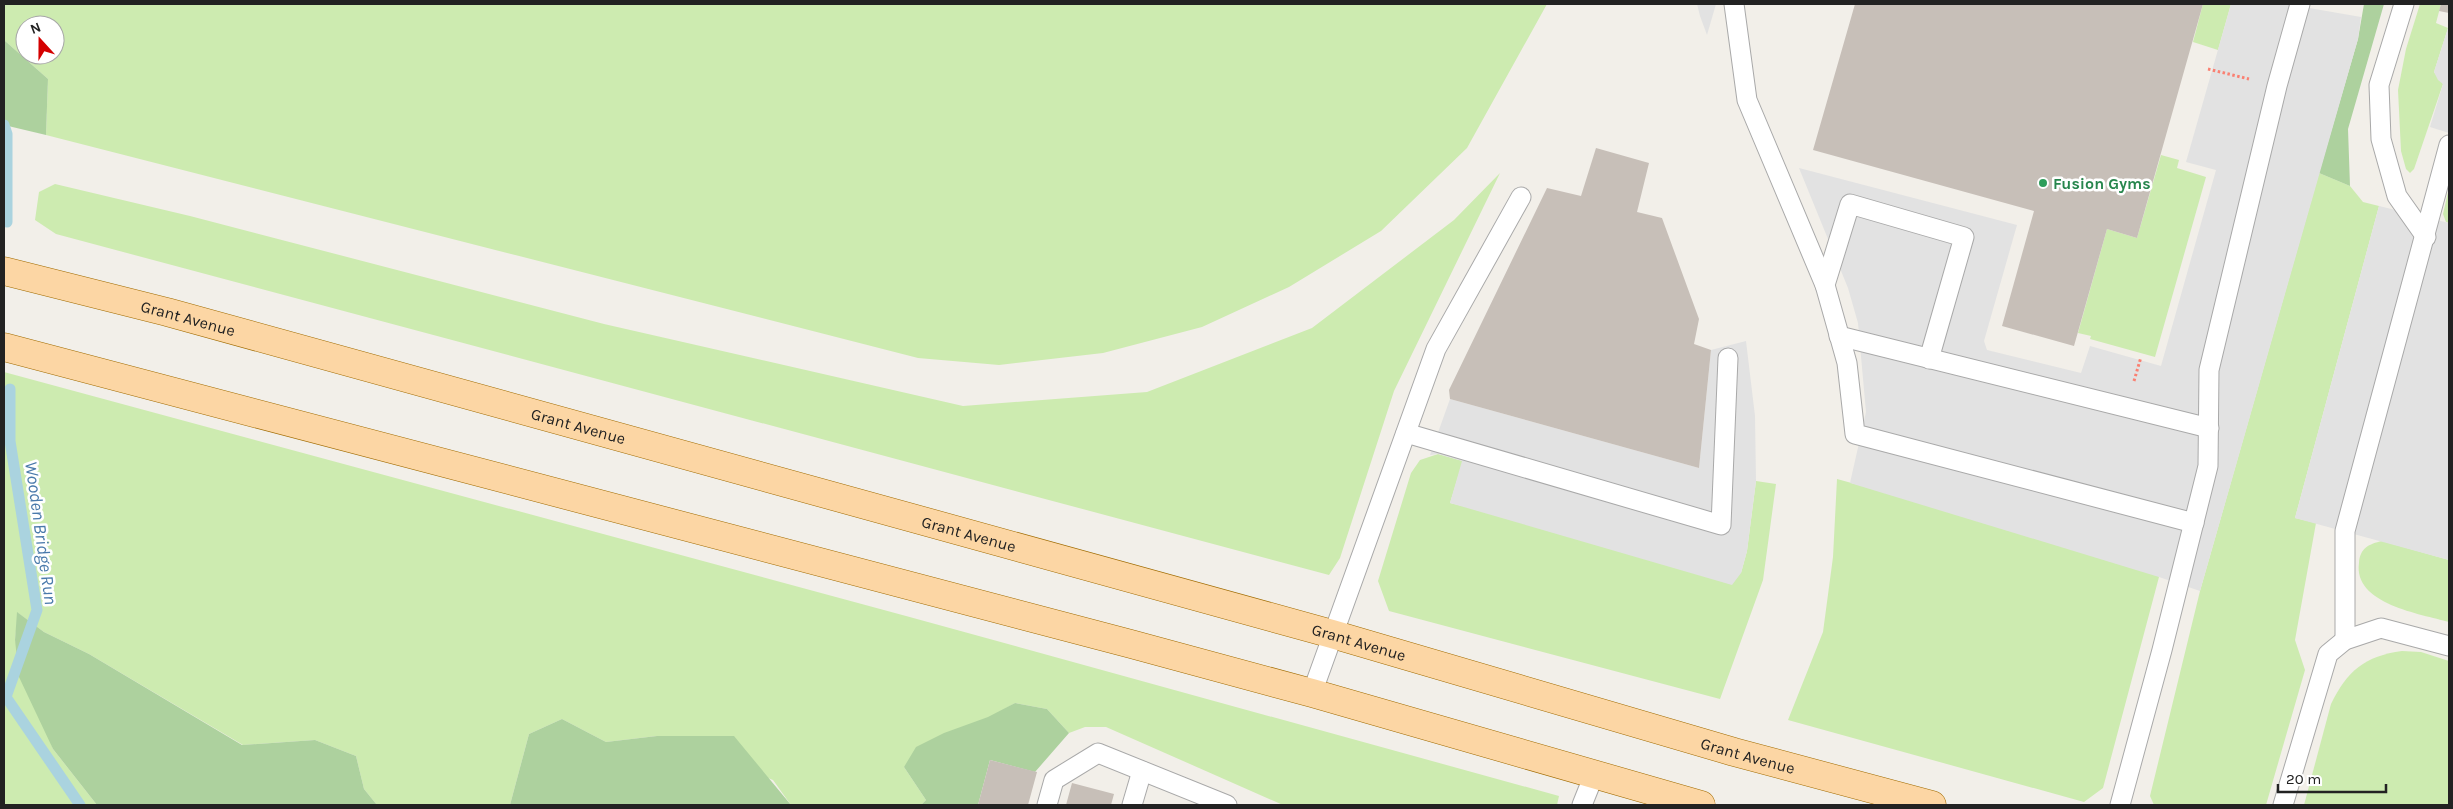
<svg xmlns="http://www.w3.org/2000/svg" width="2453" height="809" font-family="Karla,sans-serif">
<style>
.grass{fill:#cdebb0;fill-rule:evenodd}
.forest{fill:#add19e}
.parking{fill:#e2e2e2}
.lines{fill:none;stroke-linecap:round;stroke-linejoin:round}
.stream{stroke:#aad3df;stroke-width:11}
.building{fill:#c7bfb8}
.lane-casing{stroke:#a9a9a9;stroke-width:21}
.primary-casing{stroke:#a06b00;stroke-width:29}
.path{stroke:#fa8072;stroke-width:3;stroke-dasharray:2.5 2.5;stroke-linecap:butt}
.lane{stroke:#fff;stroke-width:19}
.primary{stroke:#fcd6a4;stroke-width:28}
.leisure-dot{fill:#2e9e5b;stroke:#fff;stroke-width:2}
.labels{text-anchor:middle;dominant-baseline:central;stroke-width:5;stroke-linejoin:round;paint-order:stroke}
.leisure-label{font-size:16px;font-weight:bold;fill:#27864d;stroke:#fff;text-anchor:start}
.street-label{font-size:16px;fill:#222;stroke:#fff}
.water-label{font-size:18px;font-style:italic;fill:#4a7aab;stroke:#fff}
</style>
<rect width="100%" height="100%" fill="#f2efe9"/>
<g class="grass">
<path d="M4 4H1547L1467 148 1381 231 1289 287 1202 327 1103 353 999 365 918 358 46 135 48 79 4 40ZM25 25H55V55H25Z"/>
<path d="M2203 4H2231L2218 50 2193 42Z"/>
<path d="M2420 4H2441L2436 23 2448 28 2434 72 2443 84 2414 169 2410 173 2406 169 2401 151 2398 90 2406 49Z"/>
<path d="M2161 155 2179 160 2177 168 2206 177 2155 357 2090 339 2091 336 2078 333 2107 229 2137 238Z"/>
<path d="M1500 173 1394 391 1340 558 1329 575 56 234 35 220 39 192 55 184 190 216 604 324 963 406 1147 392 1312 328 1454 220Z"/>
<path d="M2319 173 2350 186 2363 202 2379 206 2295 518 2316 523 2295 640 2305 670 2266 805H2154L2150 796 2200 591Z"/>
<path d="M2449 188V223L2446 222 2443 214Z"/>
<path d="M4 372 906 616 1559 796 1557 805H1283L1106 727H1085L1069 733 1047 709 1015 703 904 767 926 800 921 805H791L773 780 657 736 606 742 562 719 529 734 510 805H377L364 789 356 756 315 740 243 745 89 654 44 632 18 613 15 640 53 749 97 805H4Z"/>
<path d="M1438 454 1463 461 1450 503 1741 573 1747 551 1756 481 1776 484 1763 580 1720 699 1389 611 1378 581 1411 473 1420 460Z"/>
<path d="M1837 479 2150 565 2159 577 2103 788 2084 802 1788 720 1823 632 1833 557Z"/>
<path d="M2382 541 2449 560V622C2421 614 2353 604 2359 563 2360 548 2369 544 2382 541Z"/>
<path d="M2402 651 2421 652 2449 661V805H2304L2331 704C2347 671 2365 656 2402 651Z"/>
</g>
<g class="forest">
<path d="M2364 4H2384L2348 129 2350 186 2319 173 2358 39Z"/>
<path d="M4 40 48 79 46 135 4 125Z"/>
<path d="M17 612 44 632 89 654 242 745 315 740 356 756 364 789 377 805H97L53 749 19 677 15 640Z"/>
<path d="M1015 703 1047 709 1069 733 1035 772 990 760 978 805H921L926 800 904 767 916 747 944 733 988 717Z"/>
<path d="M562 719 606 742 657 736H734L791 805H510L529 734Z"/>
</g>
<g class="parking">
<path d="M1697 4H1716L1707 35 1700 16Z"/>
<path d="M2231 4H2286L2361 17 2358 39 2200 591 2159 577 1850 483 1866 412 1858 323 1848 288 1799 168 2017 225 1984 341 1987 350 2081 373 2090 346 2161 366 2216 170 2186 162Z"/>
<path d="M2448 28H2449V133L2430 127 2443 84 2438 80 2434 72Z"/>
<path d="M2379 206 2449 223V560L2295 518Z"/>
<path d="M1746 341 1755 416 1756 481 1747 551 1741 573 1732 585 1450 503 1462 461 1438 454 1430 455 1450 399 1699 468 1711 350Z"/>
</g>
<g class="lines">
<g class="stream">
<path d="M4 125 7 134V222"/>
<path d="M10 389V441L37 610 6 697 80 805"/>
</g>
</g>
<g class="building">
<path d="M1855 4H2203L2137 238 2107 229 2074 346 2002 326 2034 211 1813 150Z"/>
<path d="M2441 4H2449V13L2439 11Z"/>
<path d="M1596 148 1649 163 1637 212 1662 218 1699 319 1694 344 1711 350 1699 468 1450 399 1449 390 1547 188 1581 196Z"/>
<path d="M990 760 1037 772 1028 805H978Z"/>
<path d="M1072 783 1114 794 1111 805H1066Z"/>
</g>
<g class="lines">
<g class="lane-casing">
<g id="lane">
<path d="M1734 4 1747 100 1825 285 1847 363 1855 434 2194 523"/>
<path d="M2404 4 2379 85 2381 139 2397 196 2426 237"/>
<path d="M1825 285 1850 204 1964 237 1929 359"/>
<path d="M1839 336 2209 428"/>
<path d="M1406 433 1721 525 1728 358"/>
<path d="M2345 640V531L2449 145"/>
<path d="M1312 693 1436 349 1521 197"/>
<path d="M1047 805 1054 780 1098 753 1227 805"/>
<path d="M1132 805 1142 771"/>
<path d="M1582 805 1594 775"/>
<path d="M2120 805 2162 650 2208 466 2209 370 2277 86 2300 4"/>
<path d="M2283 805 2328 654 2345 640 2381 628 2449 646"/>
</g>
</g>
<g class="primary-casing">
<g id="primary">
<path id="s1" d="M4 271 167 312 1332 634 1734 752 1932 805"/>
<path d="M4 347 1131 644 1312 693 1701 805"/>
</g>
</g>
<g class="path">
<path d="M2208 69 2249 79"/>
<path d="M2134 381 2141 357"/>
</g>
<use href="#lane" class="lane"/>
<use href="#primary" class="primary"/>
</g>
<circle class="leisure-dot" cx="2043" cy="183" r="5"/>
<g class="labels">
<g class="leisure-label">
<text x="2053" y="183">Fusion Gyms</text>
</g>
<g class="street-label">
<text stroke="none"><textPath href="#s1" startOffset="190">Grant Avenue</textPath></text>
<text stroke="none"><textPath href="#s1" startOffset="595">Grant Avenue</textPath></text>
<text stroke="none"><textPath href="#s1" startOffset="1000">Grant Avenue</textPath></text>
<text stroke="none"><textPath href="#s1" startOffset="1405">Grant Avenue</textPath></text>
<text stroke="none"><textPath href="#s1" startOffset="1810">Grant Avenue</textPath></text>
</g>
<g class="water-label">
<text transform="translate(41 533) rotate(82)">Wooden Bridge Run</text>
</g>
</g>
<rect width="2453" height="809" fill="none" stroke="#222222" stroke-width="10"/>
<g transform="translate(40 40) rotate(339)"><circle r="24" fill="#ffffff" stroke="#a7a7a7"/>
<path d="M0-4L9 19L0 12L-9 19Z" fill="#d40000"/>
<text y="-8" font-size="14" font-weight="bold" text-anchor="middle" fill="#222222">N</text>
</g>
<path d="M2278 784v8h108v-8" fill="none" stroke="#222222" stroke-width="2.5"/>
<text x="2286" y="784" font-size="15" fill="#222222" stroke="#ffffff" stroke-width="4" paint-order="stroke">20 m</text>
</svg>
